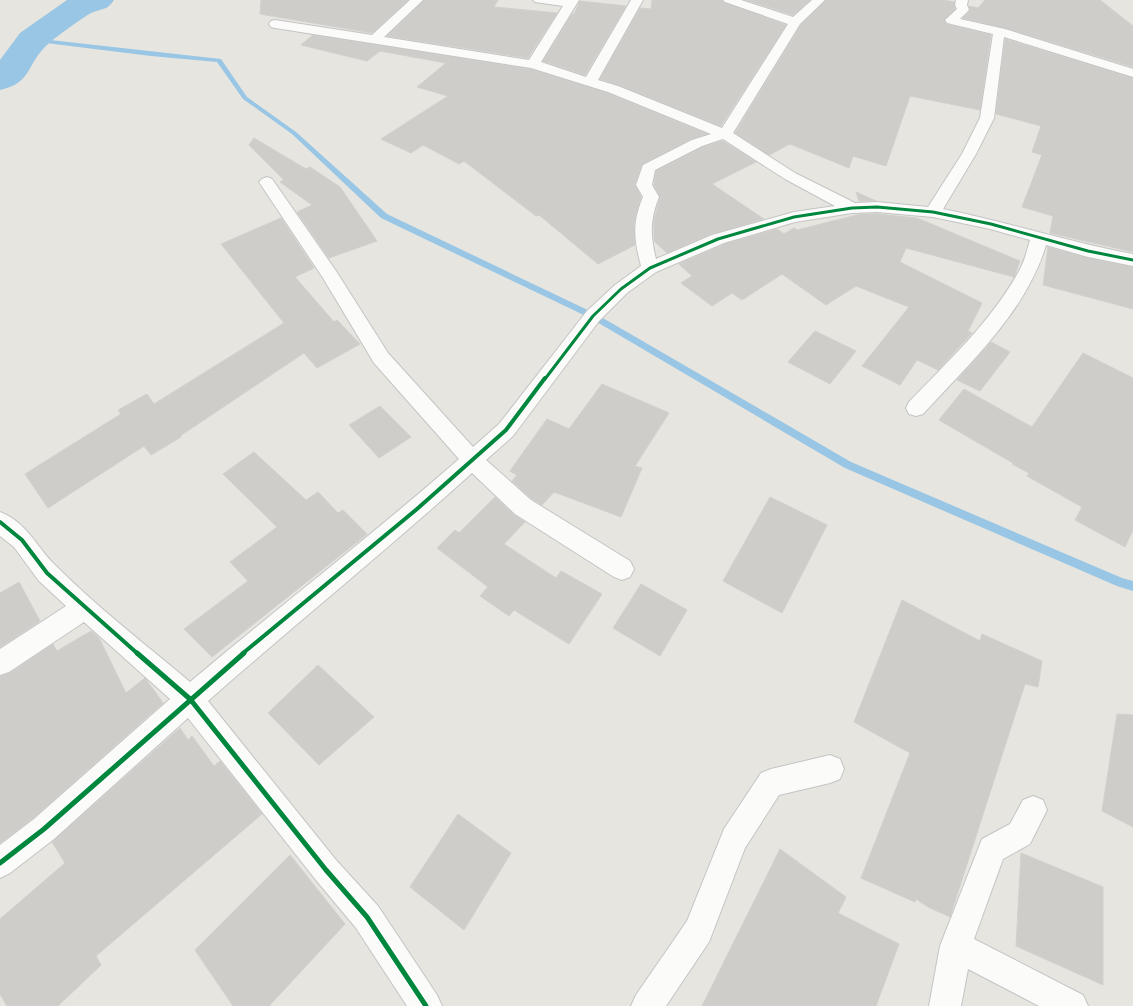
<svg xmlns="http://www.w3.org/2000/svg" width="1133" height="1006" font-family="'Space Grotesk',sans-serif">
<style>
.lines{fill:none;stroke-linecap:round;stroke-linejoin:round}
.stream{fill:#98c6e4;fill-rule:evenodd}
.river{fill:#98c6e4;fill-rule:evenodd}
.building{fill:#cecdc9;stroke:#d2d0cc}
.minor-casing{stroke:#c4c4c5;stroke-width:2}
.minor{fill:#fbfbfa;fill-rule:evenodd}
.cycleway-far2-casing{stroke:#fff;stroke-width:5}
.cycleway-far1-casing{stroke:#fff;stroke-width:6}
.cycleway-casing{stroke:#fff;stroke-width:8}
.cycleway-far2{stroke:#00873e;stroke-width:3}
.cycleway-far1{stroke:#00873e;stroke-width:4}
.cycleway{stroke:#00873e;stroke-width:5}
</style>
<rect width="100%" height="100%" fill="#e6e5e0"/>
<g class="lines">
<path class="stream" d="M32 38 221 59 247 97 296 132 387 214 596 314 851 462 1122 578 1133 581V591L1117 586 845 468 590 318 381 218 292 134 243 99 217 62 151 56 30 41V39Z"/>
<path class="river" d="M67 0H114C107 11 102 8 91 13 82 18 51 40 44 48 26 67 31 83 0 90V60L20 33Z"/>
</g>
<g class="building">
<path d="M261 0H408L372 33 260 14Z"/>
<path d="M424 0H498L494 7 557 13 528 58 387 36Z"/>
<path d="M652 0H722L725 3 786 25 721 126 619 85 600 79 640 8 651 9Z"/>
<path d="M746 0H810L793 15Z"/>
<path d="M826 0H944L954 2 955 9 944 20 946 24 991 35 980 110 910 96 886 166 853 156 849 168 790 144 769 155 735 133 801 25Z"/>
<path d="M985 0H1100L1133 26V67L1005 28 963 18 970 11 969 6 978 8Z"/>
<path d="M580 1 626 6 585 75 543 61 572 14H574Z"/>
<path d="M313 35 531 69 607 93 707 134 691 139 642 164 635 184 641 197 634 223 635 245 598 264 539 215 536 216 464 161 459 164 423 145 411 153 381 139 448 96 417 87 446 63 380 51 367 61 301 45Z"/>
<path d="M1005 39 1133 78V252L1050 233 1053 216 1022 207 1042 155 1032 152 1041 126 996 114Z"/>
<path d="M254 138 306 169 310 167 340 187 377 241 329 258 297 212 312 205 280 182 284 180 249 145Z"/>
<path d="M723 141 756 162 712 184 764 219 711 234 667 253 654 241V220L660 198 654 185 656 171 703 147Z"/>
<path d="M856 192 876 201H859Z"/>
<path d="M861 214H877L917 218 1020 261 1014 277 906 248 900 262 982 303 968 331 972 333 938 370 917 360 900 385 862 366 909 307 856 286 826 305 782 274 742 300 732 293 712 306 681 283 692 276 679 264 725 244 777 229 784 234 794 228 797 230Z"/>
<path d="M281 218 314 268 295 277 334 322 337 320 360 344 317 368 304 353 180 436 181 437 151 455 144 446 48 508 25 474 121 414 118 410 147 394 154 404 284 323 221 244Z"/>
<path d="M1048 247 1088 258 1133 267V309L1043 285Z"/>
<path d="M815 331 856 351 830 384 788 362Z"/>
<path d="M991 342 1010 352 980 391 957 380Z"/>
<path d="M1083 353 1133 378V530L1125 547 1075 520 1082 507 1027 476 1029 473 1012 464 1013 463 939 420 964 389 1032 427Z"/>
<path d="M602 384 669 413 635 466 642 468 621 517 554 492 542 505 532 499 512 481 517 475 510 471 547 419 569 429Z"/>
<path d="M380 406 411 437 379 458 349 425Z"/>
<path d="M254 452 306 500 318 492 338 513 343 510 367 534 212 657 184 629 248 581 230 562 277 527 223 474Z"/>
<path d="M495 497 514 515 525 522 504 544 556 578 561 571 602 594 569 644 514 610 509 616 480 596 488 587 437 548 455 530 459 533Z"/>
<path d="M770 497 827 525 782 613 723 581Z"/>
<path d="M19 582 40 621 0 647V593Z"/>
<path d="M641 584 687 610 660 656 613 628Z"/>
<path d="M902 600 980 641 982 634 1042 661 1038 687 1025 684 950 917 928 907 916 899 915 902 861 878 910 753 854 722Z"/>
<path d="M91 631 99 638 126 693 145 678 163 703 33 818 0 843V676L10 673 53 644 57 651Z"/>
<path d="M318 665 374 717 319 765 268 713Z"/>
<path d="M1117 714 1133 715V827L1102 811Z"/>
<path d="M180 728 188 740 192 736 214 766 220 761 262 814 96 956 101 965 58 1006H7L0 994V919L65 863 52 842Z"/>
<path d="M458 814 511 853 464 930 410 887Z"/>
<path d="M780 849 846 897 838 913 899 944 876 1006H702Z"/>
<path d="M1021 853 1103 887V985L1016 946Z"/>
<path d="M290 855 345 924 269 1006H233L195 950Z"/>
</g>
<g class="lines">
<g class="minor-casing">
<g id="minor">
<path d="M410 0H423L384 37 529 60 563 6 535 2 533 0H579L541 62 586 77 631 0H643L598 80 618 86 722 128 788 24 725 2 723 0H741L793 17 812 0H825L800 24 733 133 795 173 855 203 877 202 928 207 962 154 980 118 993 34 947 23 945 20 957 9 955 5 956 0H968L967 5 969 10 960 19 1005 29 1133 69V77L1004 37 994 118 976 154 943 209C1007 222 1069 242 1133 254V266L1088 257 1046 245C1026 312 969 364 923 414L916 416 909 414 906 408 909 402C948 361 993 320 1020 269 1025 260 1027 250 1030 240L990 229 933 217 877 212 852 213 795 222 724 243 656 272 627 293 599 321 513 436 486 460 531 500 630 561 634 569 630 577 622 580 614 577 515 514 472 473C386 551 295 624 208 701L336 860 378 906 437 995 442 1006H407L356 928 316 880 188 718 54 839 10 873 0 878V845L34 819 170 699 84 622 9 672 0 675V649L66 606 39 581 14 547 0 536V512C27 522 37 548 56 566 98 608 145 644 190 682 279 607 371 536 459 459L374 363 323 278 259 182 262 179 267 177 272 179 336 271 388 353 473 447 499 424 587 311 615 285 641 266C634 239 632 223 643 197L636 185 643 165 692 140 711 134 608 92 531 68 275 28 271 27 269 24 271 21 275 20 372 35ZM723 139 785 179 835 206 794 212 712 235 656 259C650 236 650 219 659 197L652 185 655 170 702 146Z"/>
<path d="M830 755 840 759 844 769 840 779 830 783 779 795 745 848 709 942 666 1006H631L636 995 687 921 724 829 761 773 771 769Z"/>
<path d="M1033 796 1043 800 1047 810 1030 844 1003 859 974 939 1083 995 1088 1006H1039L968 969 961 1006H929L940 946 982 839 1010 824 1023 800Z"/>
</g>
</g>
<use href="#minor" class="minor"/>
<g class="cycleway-far2-casing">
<path id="cycleway-far2" d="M545 379 593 316 621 289 650 268 718 239 794 217 852 208 877 207 933 212 991 224 1088 251 1133 260"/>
</g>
<g class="cycleway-far1-casing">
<g id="cycleway-far1">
<path d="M0 522 22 540 47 573 138 654"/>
<path d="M242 654 417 509 506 430 545 378"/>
</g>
</g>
<g class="cycleway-casing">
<g id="cycleway">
<path d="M137 653 190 699 326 870 367 917 426 1006"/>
<path d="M0 863 44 829 244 653"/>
</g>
</g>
<use href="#cycleway-far2" class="cycleway-far2"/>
<use href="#cycleway-far1" class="cycleway-far1"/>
<use href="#cycleway" class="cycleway"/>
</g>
</svg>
